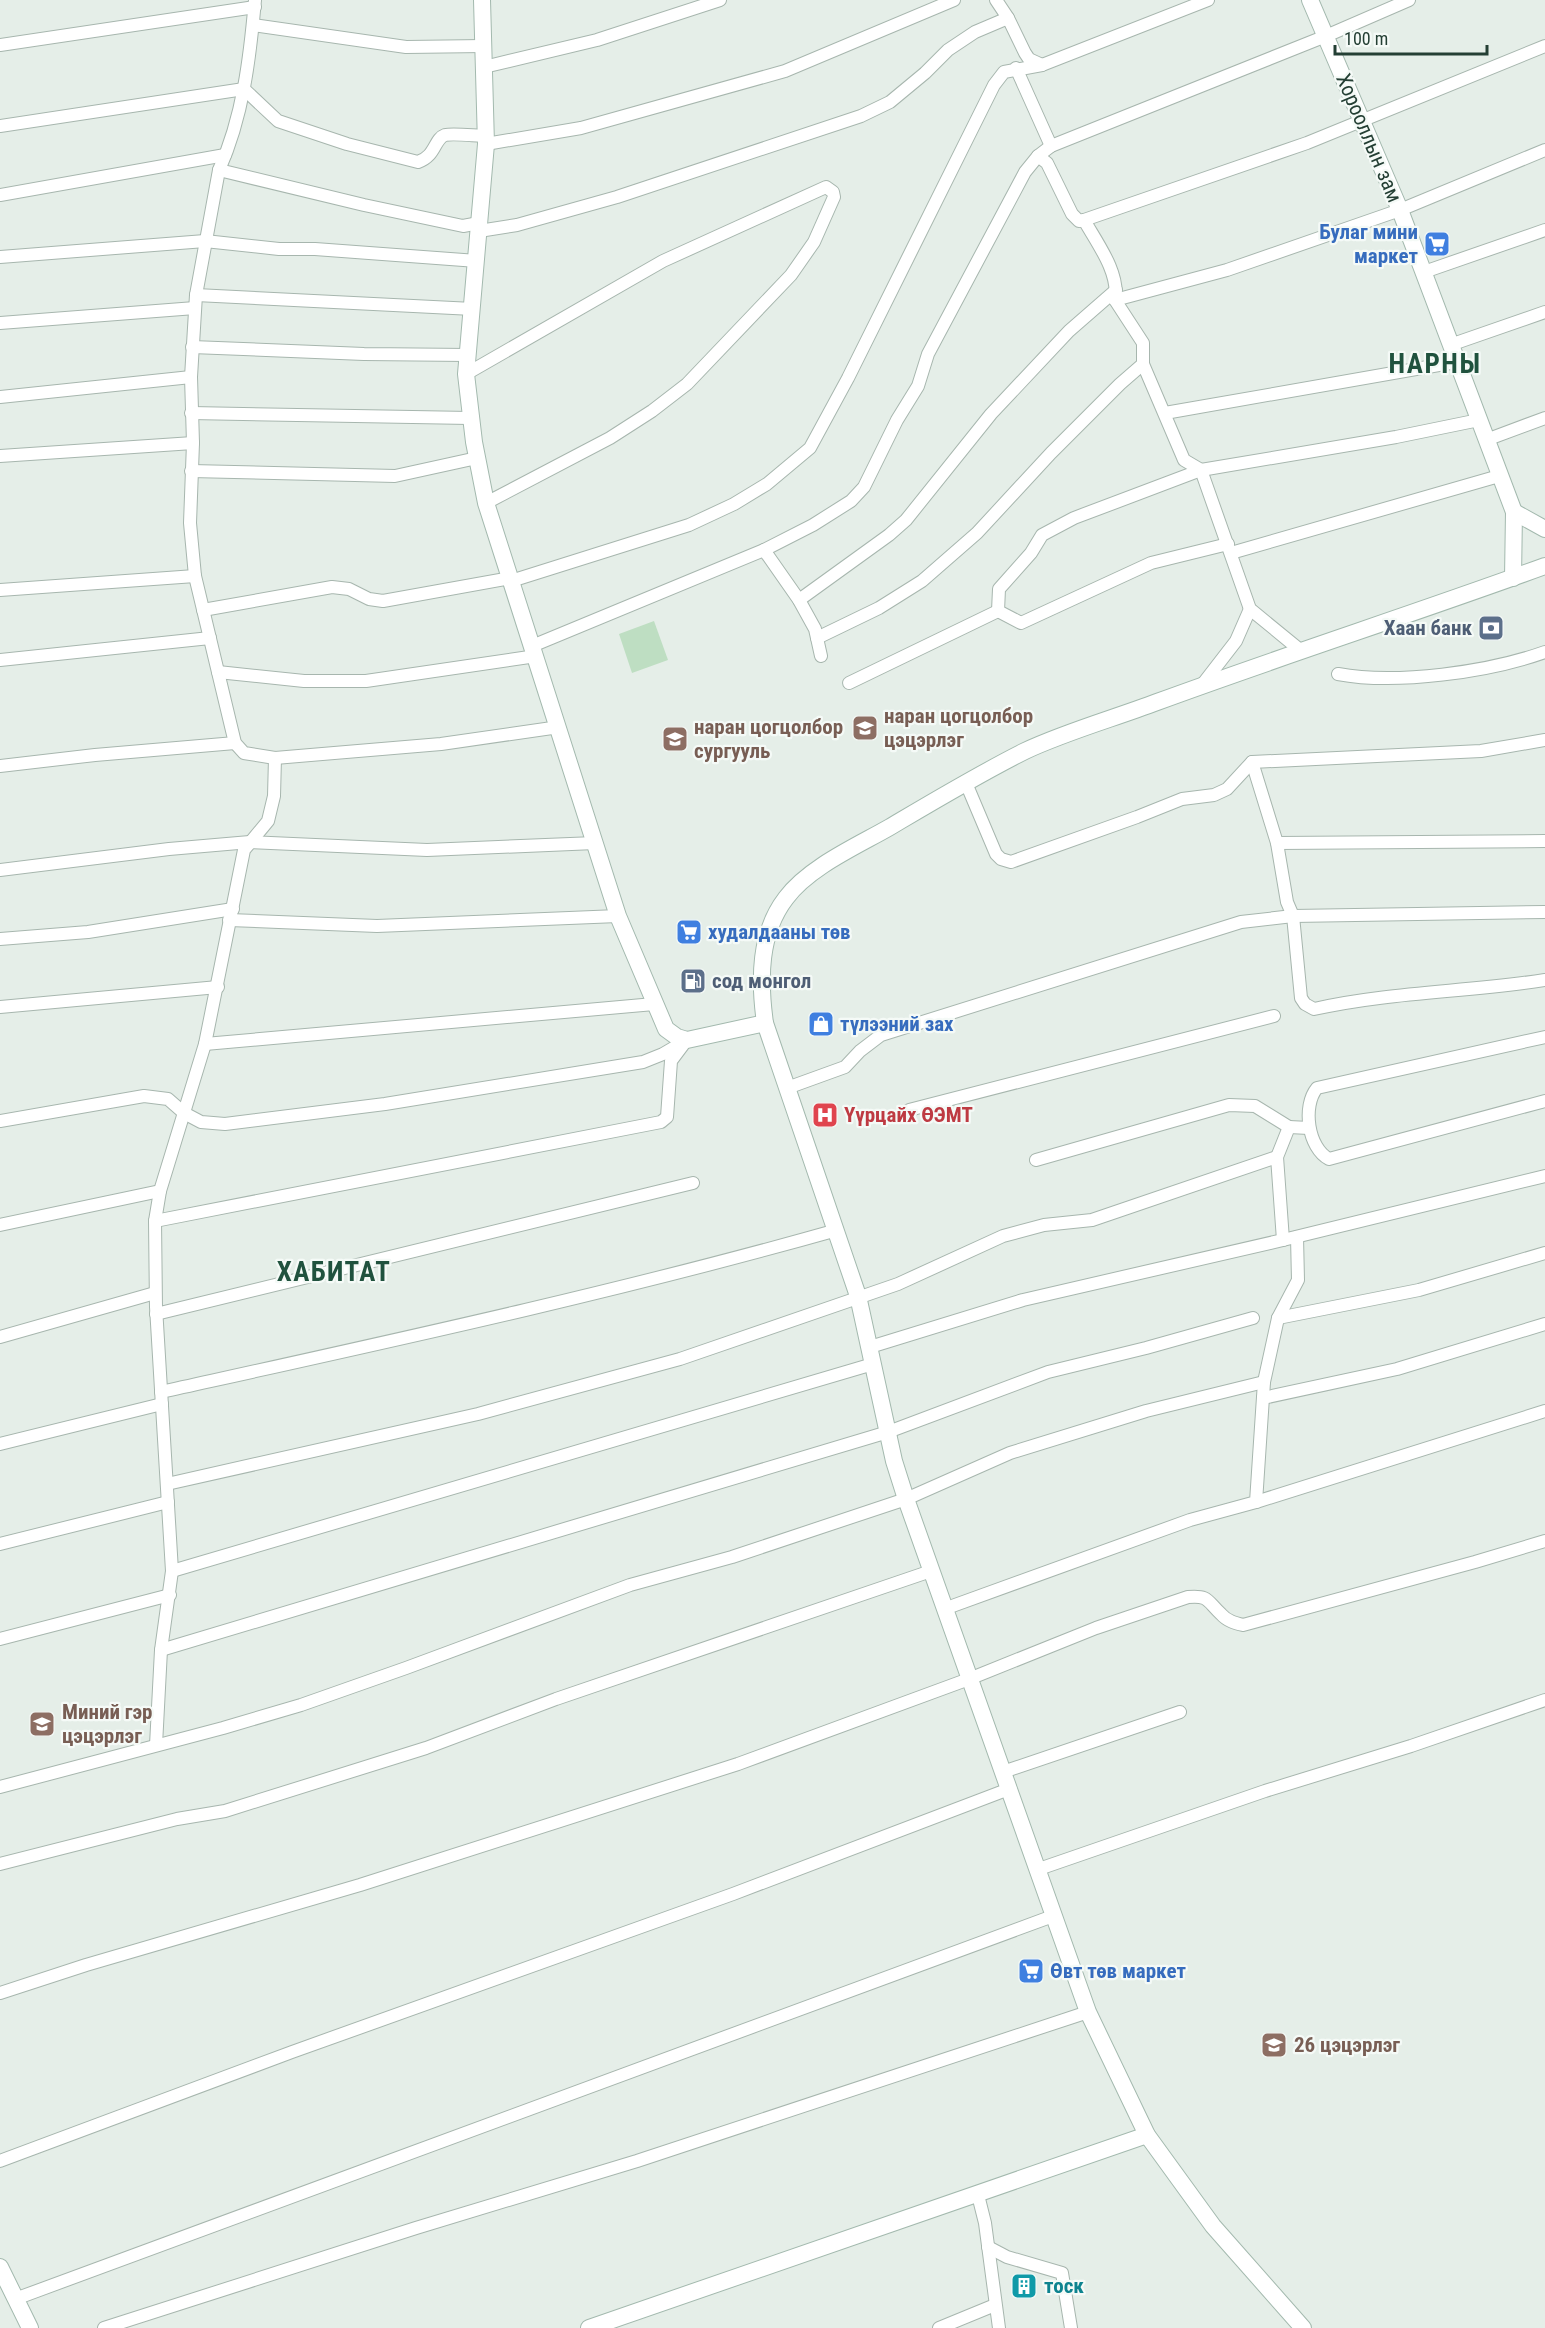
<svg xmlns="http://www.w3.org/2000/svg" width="1545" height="2328" font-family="'Roboto Condensed',sans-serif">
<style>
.pitch{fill:#bedec2}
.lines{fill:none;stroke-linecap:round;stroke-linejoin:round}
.street-casing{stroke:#a7b6ae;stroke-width:14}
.secondary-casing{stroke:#a3b9ae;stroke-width:18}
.street{stroke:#fff;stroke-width:12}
.secondary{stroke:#fff;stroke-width:16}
.labels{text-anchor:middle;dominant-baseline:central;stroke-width:4.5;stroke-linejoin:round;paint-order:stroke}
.street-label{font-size:21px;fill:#243f34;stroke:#f5faf7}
.shop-label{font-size:21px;font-weight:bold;fill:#366cbe;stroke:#f5faf7;text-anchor:start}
.service-label{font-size:21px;font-weight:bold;fill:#4e5e75;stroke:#f5faf7;text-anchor:end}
.education-label{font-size:21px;font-weight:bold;fill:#785e54;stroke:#f5faf7;text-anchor:start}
.health-label{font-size:21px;font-weight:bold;fill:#be3a42;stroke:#f5faf7;text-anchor:start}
.culture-label{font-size:21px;font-weight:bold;fill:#0d838f;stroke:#f5faf7;text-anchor:start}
.district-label{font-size:27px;font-weight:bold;letter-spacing:1.5px;fill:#20523e;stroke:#f5faf7}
</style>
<rect width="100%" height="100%" fill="#e5eee8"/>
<path class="pitch" d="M654 621 668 660 632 673 619 634Z"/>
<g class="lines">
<g class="street-casing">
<g id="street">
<path d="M996 0 1008 18 1025 53 1029 59 1042 65"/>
<path d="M253 25 406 47 484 46"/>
<path d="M0 45 255 7"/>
<path d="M484 67 597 40 720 0"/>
<path d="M1016 68 1051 146"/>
<path d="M0 126 244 89 278 121 347 144 418 162C436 156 434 139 445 135 454 133 476 136 486 136"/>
<path d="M486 144 581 128 785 71 954 0"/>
<path d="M1038 156 1047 163 1072 214 1079 221 1084 220C1097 243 1120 273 1115 300L1143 343V364L1184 460 1201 470 1250 609 1300 650"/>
<path d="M219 170 364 205 463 226 479 223"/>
<path d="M0 195 225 155"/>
<path d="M1084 220 1307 143 1545 46"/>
<path d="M479 231 517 225 617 197 861 116 890 102 925 73 948 50 975 32 1008 18"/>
<path d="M0 257 205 241 279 249H315L477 261"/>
<path d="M1424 272 1545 230"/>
<path d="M196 295 473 309"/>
<path d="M1115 300 1227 270 1400 210 1545 150"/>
<path d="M0 323 195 308"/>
<path d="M1450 345 1545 312"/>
<path d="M192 347 364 354 468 355"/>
<path d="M466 374 663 261 826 187 833 192 834 197 814 242 791 275 687 384 652 411 610 438 486 503"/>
<path d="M0 397 191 377"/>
<path d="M191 413 470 418"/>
<path d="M1165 413 1456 362"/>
<path d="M1486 440 1545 418"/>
<path d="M0 456 193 443"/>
<path d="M191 471 395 476 477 458"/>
<path d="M764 550 799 600 815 629 821 656"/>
<path d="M1231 553 1499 476"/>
<path d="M511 581 689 525 734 504 767 484 810 448 848 378 994 85 1004 72 1042 65 1208 0"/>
<path d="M0 590 195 576"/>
<path d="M799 600 889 535 906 520 991 414 1069 331 1116 290"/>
<path d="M203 610 332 587 349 589 369 599 383 601 511 578"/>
<path d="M998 611 999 589 1031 553 1042 535 1074 518 1201 470 1396 437 1479 420"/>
<path d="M998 611 1021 623 1151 563 1228 544"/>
<path d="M817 638 879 608 922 581 977 533 1051 453 1120 384 1143 364"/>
<path d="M532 646 764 550 813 525 851 501 864 487 897 420 918 386 928 354 1025 172 1038 156 1051 146 1326 36 1409 0"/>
<path d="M0 660 210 638"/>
<path d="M218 672 304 681H366L536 656"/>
<path d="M1338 674C1396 685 1489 672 1545 652"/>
<path d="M849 683 998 611"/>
<path d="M1202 685 1236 641 1250 609"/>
<path d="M275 758 441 744 559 727"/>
<path d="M1252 762 1277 843 1287 902 1293 916 1301 998 1305 1004 1314 1009C1389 992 1468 992 1545 980"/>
<path d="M0 766 95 755 235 743"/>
<path d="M966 783 996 854 1001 859 1011 862 1137 817 1182 799 1214 795 1227 789 1252 762 1481 751 1545 740"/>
<path d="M1277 843 1545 841"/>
<path d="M0 870 169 849 250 842 427 850 595 843"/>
<path d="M229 920 377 926 618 916"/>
<path d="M0 939 88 932 233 909"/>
<path d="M0 1007 218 987"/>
<path d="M1545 1037 1317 1088C1302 1106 1308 1148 1329 1159L1545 1101"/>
<path d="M205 1044 654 1004"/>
<path d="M787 1088 845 1067 860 1051 881 1035 1241 922 1293 916 1545 912"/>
<path d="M909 1110 1274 1016"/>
<path d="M0 1121 144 1096 168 1099 184 1113 201 1122 225 1124 385 1104 643 1062 663 1054 687 1040"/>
<path d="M1036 1160 1229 1105 1255 1106 1289 1127"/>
<path d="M155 1221 661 1122 667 1117 671 1061 683 1045"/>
<path d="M0 1225 160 1191"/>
<path d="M1283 1240 1277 1157 1289 1127 1309 1128"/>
<path d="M156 1314 693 1183"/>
<path d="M1278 1318 1419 1290 1545 1253"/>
<path d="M0 1337 155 1293"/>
<path d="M870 1347 1023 1300 1283 1240 1545 1176"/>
<path d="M161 1392C387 1342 614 1293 837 1230"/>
<path d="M1263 1398 1397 1369 1545 1324"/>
<path d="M0 1444 162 1404"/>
<path d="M167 1484 478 1414 680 1359 898 1284 1003 1236 1044 1225 1092 1220 1277 1157"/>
<path d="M1256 1502 1545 1411"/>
<path d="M0 1544 168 1502"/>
<path d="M172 1571 873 1364"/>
<path d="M944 1609 1190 1520 1256 1502 1264 1382 1278 1318 1298 1280 1297 1237"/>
<path d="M0 1639 170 1595"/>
<path d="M161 1650 888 1432 1048 1372 1146 1348 1253 1318"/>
<path d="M156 1745 161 1650 172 1571 156 1307 155 1221 160 1191 205 1044 244 850 268 821 274 796 275 758 244 753 235 743 195 576 190 523 193 443 191 377 196 295 219 170C243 117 250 57 255 0"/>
<path d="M1003 1772 1180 1712"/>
<path d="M0 1787 223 1728 301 1705 406 1668 630 1585 732 1557 906 1499 1010 1453 1146 1411 1264 1382"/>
<path d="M0 1864 177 1819 225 1811 426 1748 556 1699 931 1571"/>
<path d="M1036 1870 1265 1791 1411 1746 1545 1700"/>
<path d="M0 1993 86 1965 360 1885 738 1764 969 1679 1096 1628 1188 1597C1209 1595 1207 1601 1221 1614 1227 1621 1235 1623 1243 1625L1475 1562 1545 1541"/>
<path d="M0 2161 292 2052 733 1894 1009 1789"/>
<path d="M978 2195 985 2223 999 2328"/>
<path d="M988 2247 1007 2257 1062 2273 1071 2328"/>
<path d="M15 2299 1053 1916"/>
<path d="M104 2328 416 2228 637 2161 1088 2012"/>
<path d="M939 2328 995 2305"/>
</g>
</g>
<g class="secondary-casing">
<g id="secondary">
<path d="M482 0 486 144 466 374 474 442 486 503 618 916 666 1029 677 1037 687 1040 765 1023"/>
<path d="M1310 0 1400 210 1514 512 1513 578"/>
<path d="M1514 512 1545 529"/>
<path d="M0 2267 30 2328"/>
<path d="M589 2328 1147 2135"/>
<path d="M1303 2328 1213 2226 1147 2135 1088 2012 906 1499 894 1461 858 1296 765 1023C759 980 759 933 786 898 809 867 857 846 890 827 934 801 979 774 1025 751 1065 732 1115 718 1157 702 1285 655 1416 613 1545 566"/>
</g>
</g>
<use href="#street" class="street"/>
<use href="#secondary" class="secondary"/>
</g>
<defs>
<g id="supermarket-square" transform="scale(1.35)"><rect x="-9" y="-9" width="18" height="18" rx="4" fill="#3f7fe0" stroke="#f5faf7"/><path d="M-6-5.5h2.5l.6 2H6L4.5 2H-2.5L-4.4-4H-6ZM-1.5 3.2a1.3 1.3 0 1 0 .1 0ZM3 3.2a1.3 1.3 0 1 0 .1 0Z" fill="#fff"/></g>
<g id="bank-square" transform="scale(1.35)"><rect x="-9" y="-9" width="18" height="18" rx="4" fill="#5c6f8a" stroke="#f5faf7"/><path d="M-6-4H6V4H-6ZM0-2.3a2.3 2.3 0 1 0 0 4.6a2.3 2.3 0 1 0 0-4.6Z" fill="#fff"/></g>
<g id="school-square" transform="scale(1.35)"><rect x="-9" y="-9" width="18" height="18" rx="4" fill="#8d6e63" stroke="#f5faf7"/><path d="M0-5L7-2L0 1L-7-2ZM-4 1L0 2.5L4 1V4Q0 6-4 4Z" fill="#fff"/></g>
<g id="fuel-square" transform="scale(1.35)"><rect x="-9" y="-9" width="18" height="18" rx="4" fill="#5c6f8a" stroke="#f5faf7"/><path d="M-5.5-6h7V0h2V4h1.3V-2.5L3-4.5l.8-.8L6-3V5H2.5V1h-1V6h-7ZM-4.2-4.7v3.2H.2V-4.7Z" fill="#fff"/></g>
<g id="shop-square" transform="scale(1.35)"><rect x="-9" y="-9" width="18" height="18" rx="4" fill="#3f7fe0" stroke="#f5faf7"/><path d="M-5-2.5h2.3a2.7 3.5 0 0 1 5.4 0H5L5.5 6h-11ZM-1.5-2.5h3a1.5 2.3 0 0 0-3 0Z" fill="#fff"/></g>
<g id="hospital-square" transform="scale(1.35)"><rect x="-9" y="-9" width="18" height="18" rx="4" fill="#e0444e" stroke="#f5faf7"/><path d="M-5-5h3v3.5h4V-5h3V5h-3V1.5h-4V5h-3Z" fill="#fff"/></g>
<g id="building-square" transform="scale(1.35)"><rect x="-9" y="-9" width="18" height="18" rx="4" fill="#0f9aa8" stroke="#f5faf7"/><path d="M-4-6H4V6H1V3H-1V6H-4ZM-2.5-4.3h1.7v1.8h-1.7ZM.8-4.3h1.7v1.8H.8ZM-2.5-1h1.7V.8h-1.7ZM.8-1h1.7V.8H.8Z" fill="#fff"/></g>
</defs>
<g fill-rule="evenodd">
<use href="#supermarket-square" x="1437" y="244"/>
<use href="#bank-square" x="1491" y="628"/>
<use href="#school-square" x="865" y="728"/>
<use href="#school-square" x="675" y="739"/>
<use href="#supermarket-square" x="689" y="932"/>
<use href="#fuel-square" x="693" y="981"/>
<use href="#shop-square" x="821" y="1024"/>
<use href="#hospital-square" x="825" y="1115"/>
<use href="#school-square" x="42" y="1724"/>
<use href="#supermarket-square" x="1031" y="1971"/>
<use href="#school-square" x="1274" y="2045"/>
<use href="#building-square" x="1024" y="2286"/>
</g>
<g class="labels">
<g class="street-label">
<text transform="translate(1369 138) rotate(67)">Хорооллын зам</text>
</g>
<g class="shop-label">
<text x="1418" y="232" text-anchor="end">Булаг мини<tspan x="1418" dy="24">маркет</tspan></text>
<text x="708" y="932">худалдааны төв</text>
<text x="840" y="1024">түлээний зах</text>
<text x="1050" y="1971">Өвт төв маркет</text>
</g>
<g class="service-label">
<text x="1472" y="628">Хаан банк</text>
<text x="712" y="981" text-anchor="start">сод монгол</text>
</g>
<g class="education-label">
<text x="884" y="716">наран цогцолбор<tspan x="884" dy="24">цэцэрлэг</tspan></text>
<text x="694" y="727">наран цогцолбор<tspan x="694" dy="24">сургууль</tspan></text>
<text x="62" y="1712">Миний гэр<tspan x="62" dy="24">цэцэрлэг</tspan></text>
<text x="1294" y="2045">26 цэцэрлэг</text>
</g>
<g class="health-label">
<text x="844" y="1115">Үүрцайх ӨЭМТ</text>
</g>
<g class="culture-label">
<text x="1044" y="2286">тоск</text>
</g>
<g class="district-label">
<text x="1435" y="364">НАРНЫ</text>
<text x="334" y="1272">ХАБИТАТ</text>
</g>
</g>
<path d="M1335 45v9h152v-9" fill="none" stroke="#243f34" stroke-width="3"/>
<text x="1344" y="45" font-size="18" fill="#243f34" stroke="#f5faf7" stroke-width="4.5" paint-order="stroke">100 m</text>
</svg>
